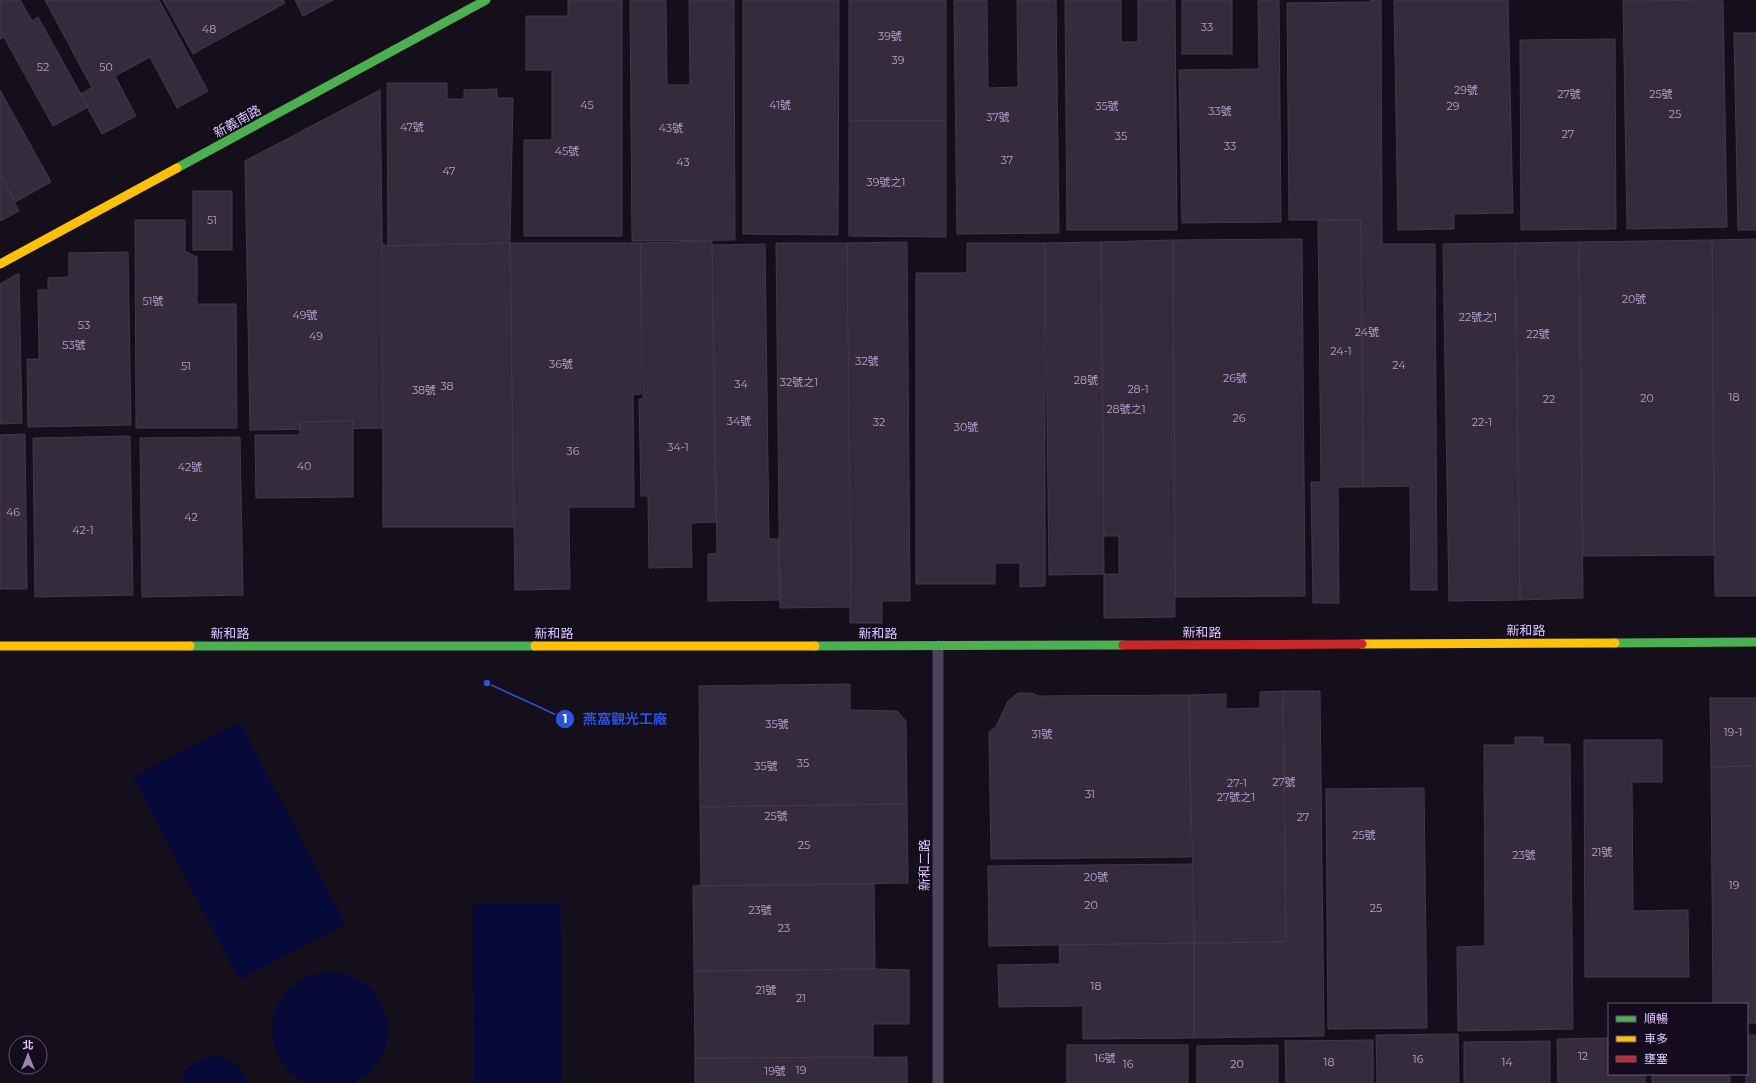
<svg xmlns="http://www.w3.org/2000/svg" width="1756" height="1083" font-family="Montserrat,'Noto Sans TC',sans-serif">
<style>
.water{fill:#070a39}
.building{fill:#342c3d;stroke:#42384f}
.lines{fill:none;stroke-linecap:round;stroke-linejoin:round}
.lane{stroke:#4b435b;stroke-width:11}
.fast{stroke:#4caf50;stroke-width:9}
.slow{stroke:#ffc107;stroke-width:9}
.jam{stroke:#c62828;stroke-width:9}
.labels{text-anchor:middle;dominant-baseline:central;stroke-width:3;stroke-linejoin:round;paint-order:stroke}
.number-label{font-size:11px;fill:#b4a1ce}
.street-label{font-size:13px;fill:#dec8ff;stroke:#140b1e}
.leader{fill:none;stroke:#2754da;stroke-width:1.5}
.callout-dot{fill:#2754da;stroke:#140b1e;stroke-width:1.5}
.mark-label{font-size:12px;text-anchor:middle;font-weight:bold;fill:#fff}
.callout-label{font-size:14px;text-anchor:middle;font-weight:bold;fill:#2754da;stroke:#140b1e;stroke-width:3;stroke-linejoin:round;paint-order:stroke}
</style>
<rect width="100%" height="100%" fill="#140f1a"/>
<g class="water">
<path d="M240 722 346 924 239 980 133 777Z"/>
<path d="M473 904H561L562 1083H474Z"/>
<circle cx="330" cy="1030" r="58"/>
<path d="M213 1056C230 1058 243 1066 247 1083H181C185 1066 197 1058 213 1056Z"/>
</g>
<g class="building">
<path d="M0 0H20L32 21 38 17 88 107 53 126 4 37 0 39Z"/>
<path d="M45 0H159L208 91 177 108 150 57 115 76 136 116 102 134 80 94 92 88Z"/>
<path d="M163 0H283L285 3 193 54Z"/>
<path d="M295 0H333L303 16Z"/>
<path d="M568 0H622V236H524V140H552V70H526V16H568Z"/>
<path d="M630 0H666L667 85H690L689 0H734L735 240 632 241Z"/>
<path d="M743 0H839L838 235 743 234Z"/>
<rect x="849" y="0" width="97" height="121"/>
<path d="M954 0H987L988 88 1018 87 1017 0H1056L1059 233 957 234Z"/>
<path d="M1065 0H1121V42H1138V0H1175L1177 230H1067Z"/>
<rect x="1182" y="0" width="50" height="54"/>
<path d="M1258 0H1279L1281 222 1182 223 1179 70 1259 69Z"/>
<path d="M1371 0H1381L1382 244H1435L1437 590H1411L1410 486 1363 487 1361 220H1289L1287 3 1371 2Z"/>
<path d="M1394 0H1508L1513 213 1454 214V229L1398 230Z"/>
<path d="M1623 0 1723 1 1727 227 1627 229Z"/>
<path d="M1734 33H1756V230H1738Z"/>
<path d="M1615 39 1616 229 1521 230 1520 40Z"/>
<path d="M387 83H447V99H464V90L497 89V98H513L510 243 388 246Z"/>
<path d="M0 90 51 182 15 202 0 174Z"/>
<path d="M380 90 385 428 250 430 245 161Z"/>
<path d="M849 121H946V237L849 236Z"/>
<path d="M0 174 19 211 0 221Z"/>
<rect x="193" y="191" width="39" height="59"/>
<path d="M135 220H185V251L197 257V304H236L237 428H136Z"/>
<path d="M1361 220 1363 487H1338L1339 603H1313L1311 482H1321L1318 221Z"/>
<path d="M1302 239 1305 596 1175 597 1173 240Z"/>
<path d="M1756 239V596H1715L1712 240Z"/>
<path d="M1173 240 1175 617 1104 618V574H1119V536H1104L1101 242Z"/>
<path d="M1712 240 1714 555 1583 556 1579 242Z"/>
<path d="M712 241 716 522 691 523 692 567 649 568 648 496H641L639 399H643L641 243Z"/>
<path d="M907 242 910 601H882V623H850L847 243Z"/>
<path d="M1101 242 1104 574 1049 575 1045 243Z"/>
<path d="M1579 242 1583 598 1520 600 1515 243Z"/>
<path d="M510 243 514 527H383L382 244 388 246Z"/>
<path d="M510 243H641V394L633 395 634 507H569L570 589 515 590Z"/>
<path d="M776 243H847L851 607 780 608Z"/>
<path d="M967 243H1045V586L1020 587V563H995V584H916V273H967Z"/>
<path d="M1515 243 1520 600 1449 601 1443 244Z"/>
<path d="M765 244 769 539H779L780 600 708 601V554L717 553 712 245Z"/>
<path d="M128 252 131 425 28 427 27 359H39L38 290H48V278L69 277V253Z"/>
<path d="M19 273 22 423 0 424V284Z"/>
<path d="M353 421V497L256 498 255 435H300V422Z"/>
<path d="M25 434 27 589H0V435Z"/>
<path d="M130 436 133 595 35 597 33 438Z"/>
<path d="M240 437 243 595 142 597 140 438Z"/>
<path d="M850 684V710L897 711 906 721 907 804 700 807 699 686Z"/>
<path d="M1283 691H1320L1324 1036 1194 1038V943L1286 942Z"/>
<path d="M1283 691 1286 942 1194 943 1189 695 1226 694V709L1260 708V692Z"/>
<path d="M1018 693H1031L1038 696 1189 695 1191 857 991 859 989 732 996 727 1008 701Z"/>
<path d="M1710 698H1756V766L1711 767Z"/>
<path d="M1515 737H1543V744H1570L1573 1029 1458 1031 1457 947 1485 946 1484 745H1515Z"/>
<path d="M1584 740H1662V782H1632L1633 911 1688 910 1689 977H1585Z"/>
<path d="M1756 766V1023H1747V1004H1713L1711 767Z"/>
<path d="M1424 788 1427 1028 1328 1029 1326 789Z"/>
<path d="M907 804 908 883 701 886 700 807Z"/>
<path d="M1193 864 1194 943 989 946 988 866Z"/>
<path d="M874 884 875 969 694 971 693 886Z"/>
<path d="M1194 943V1038L1083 1039V1006L999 1007 998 965 1060 964 1059 945Z"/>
<path d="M875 969 909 970V1024H873V1057L695 1058 694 971Z"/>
<path d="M1458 1034 1459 1083H1377L1376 1035Z"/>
<path d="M1747 1035H1756V1083H1746Z"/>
<path d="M1609 1038V1074H1645V1083H1558L1557 1039Z"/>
<path d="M1373 1040V1083H1286L1285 1041Z"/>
<path d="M1550 1041V1083H1464V1042Z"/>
<rect x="1067" y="1045" width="121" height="38"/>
<path d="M1278 1045V1083H1197V1046Z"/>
<path d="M907 1057V1083H695V1058Z"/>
<rect x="1652" y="1074" width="78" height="9"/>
</g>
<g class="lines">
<path class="lane" d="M938 646V1083"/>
<g class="fast">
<path d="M177 168 486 0"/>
<path d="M1615 643 1756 642"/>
<path d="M190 646H535"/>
<path d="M815 646 1123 645"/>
</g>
<g class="slow">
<path d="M0 264 177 168"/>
<path d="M1362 644 1615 643"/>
<path d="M0 646H190"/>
<path d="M535 646H815"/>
</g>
<path class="jam" d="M1123 645 1362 644"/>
</g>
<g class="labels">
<g class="number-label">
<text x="1207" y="27">33</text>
<text x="209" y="29">48</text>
<text x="890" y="36">39號</text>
<text x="898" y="60">39</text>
<text x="43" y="67">52</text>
<text x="106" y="67">50</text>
<text x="1466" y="90">29號</text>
<text x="1569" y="94">27號</text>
<text x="1661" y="94">25號</text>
<text x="587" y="105">45</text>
<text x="780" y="105">41號</text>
<text x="1107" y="106">35號</text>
<text x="1453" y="106">29</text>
<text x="1220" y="111">33號</text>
<text x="1675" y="114">25</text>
<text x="998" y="117">37號</text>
<text x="412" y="127">47號</text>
<text x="671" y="128">43號</text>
<text x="1568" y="134">27</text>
<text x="1121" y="136">35</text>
<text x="1230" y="146">33</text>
<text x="567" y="151">45號</text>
<text x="1007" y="160">37</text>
<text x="683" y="162">43</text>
<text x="449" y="171">47</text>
<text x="886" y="182">39號之1</text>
<text x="212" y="220">51</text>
<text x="1634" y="299">20號</text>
<text x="153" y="301">51號</text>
<text x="305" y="315">49號</text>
<text x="1478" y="317">22號之1</text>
<text x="84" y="325">53</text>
<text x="1367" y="332">24號</text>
<text x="1538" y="334">22號</text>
<text x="316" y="336">49</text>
<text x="74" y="345">53號</text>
<text x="1341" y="351">24-1</text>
<text x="867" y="361">32號</text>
<text x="561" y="364">36號</text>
<text x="1399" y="365">24</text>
<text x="186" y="366">51</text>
<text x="1235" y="378">26號</text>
<text x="1086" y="380">28號</text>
<text x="799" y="382">32號之1</text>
<text x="741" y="384">34</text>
<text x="447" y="386">38</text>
<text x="1138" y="389">28-1</text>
<text x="424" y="390">38號</text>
<text x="1734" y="397">18</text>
<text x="1647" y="398">20</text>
<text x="1549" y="399">22</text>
<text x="1126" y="409">28號之1</text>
<text x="1239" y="418">26</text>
<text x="739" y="421">34號</text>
<text x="879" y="422">32</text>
<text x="1482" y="422">22-1</text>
<text x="966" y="427">30號</text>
<text x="678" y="447">34-1</text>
<text x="573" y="451">36</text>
<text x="304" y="466">40</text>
<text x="190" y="467">42號</text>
<text x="13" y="512">46</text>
<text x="191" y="517">42</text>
<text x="83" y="530">42-1</text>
<text x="777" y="724">35號</text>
<text x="1733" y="732">19-1</text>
<text x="1042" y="734">31號</text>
<text x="803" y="763">35</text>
<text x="766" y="766">35號</text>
<text x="1284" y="782">27號</text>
<text x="1237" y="783">27-1</text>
<text x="1090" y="794">31</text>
<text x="1236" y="797">27號之1</text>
<text x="776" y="816">25號</text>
<text x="1303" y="817">27</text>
<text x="1364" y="835">25號</text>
<text x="804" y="845">25</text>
<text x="1602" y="852">21號</text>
<text x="1524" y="855">23號</text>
<text x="1096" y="877">20號</text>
<text x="1734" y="885">19</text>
<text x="1091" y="905">20</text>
<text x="1376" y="908">25</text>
<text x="760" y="910">23號</text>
<text x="784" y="928">23</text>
<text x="1096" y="986">18</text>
<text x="766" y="990">21號</text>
<text x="801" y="998">21</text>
<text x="1583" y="1056">12</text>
<text x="1105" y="1058">16號</text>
<text x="1418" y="1059">16</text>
<text x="1329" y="1062">18</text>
<text x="1507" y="1062">14</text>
<text x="1128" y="1064">16</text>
<text x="1237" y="1064">20</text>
<text x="801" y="1070">19</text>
<text x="775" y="1071">19號</text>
</g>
<g class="street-label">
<text transform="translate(237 121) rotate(-29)">新義南路</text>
<text x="1526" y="630">新和路</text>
<text x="1202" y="632">新和路</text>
<text x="230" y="633">新和路</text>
<text x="554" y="633">新和路</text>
<text x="878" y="633">新和路</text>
<text transform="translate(924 865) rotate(-90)">新和二路</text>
</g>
</g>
<path class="leader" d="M487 683L565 719"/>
<g class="callout-dot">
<circle cx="487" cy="683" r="4"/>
<circle cx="565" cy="719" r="10"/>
</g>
<g class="mark-label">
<text x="565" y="723">1</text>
</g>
<g class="callout-label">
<text x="625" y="724">燕窩觀光工廠</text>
</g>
<rect x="1608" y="1003" width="140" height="72" fill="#140b1e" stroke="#655778"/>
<rect x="1616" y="1016" width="20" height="6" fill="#4caf50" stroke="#655778"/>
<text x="1644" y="1023" font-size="12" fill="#dec8ff">順暢</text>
<rect x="1616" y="1036" width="20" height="6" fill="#ffc107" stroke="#655778"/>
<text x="1644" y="1043" font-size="12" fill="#dec8ff">車多</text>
<rect x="1616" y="1056" width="20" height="6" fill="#c62828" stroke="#655778"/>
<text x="1644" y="1063" font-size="12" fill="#dec8ff">壅塞</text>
<g transform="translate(28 1055)"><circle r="19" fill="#140b1e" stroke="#655778"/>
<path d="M0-3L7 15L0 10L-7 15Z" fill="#9787af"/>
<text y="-6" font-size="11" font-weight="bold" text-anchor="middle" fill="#dec8ff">北</text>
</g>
</svg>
